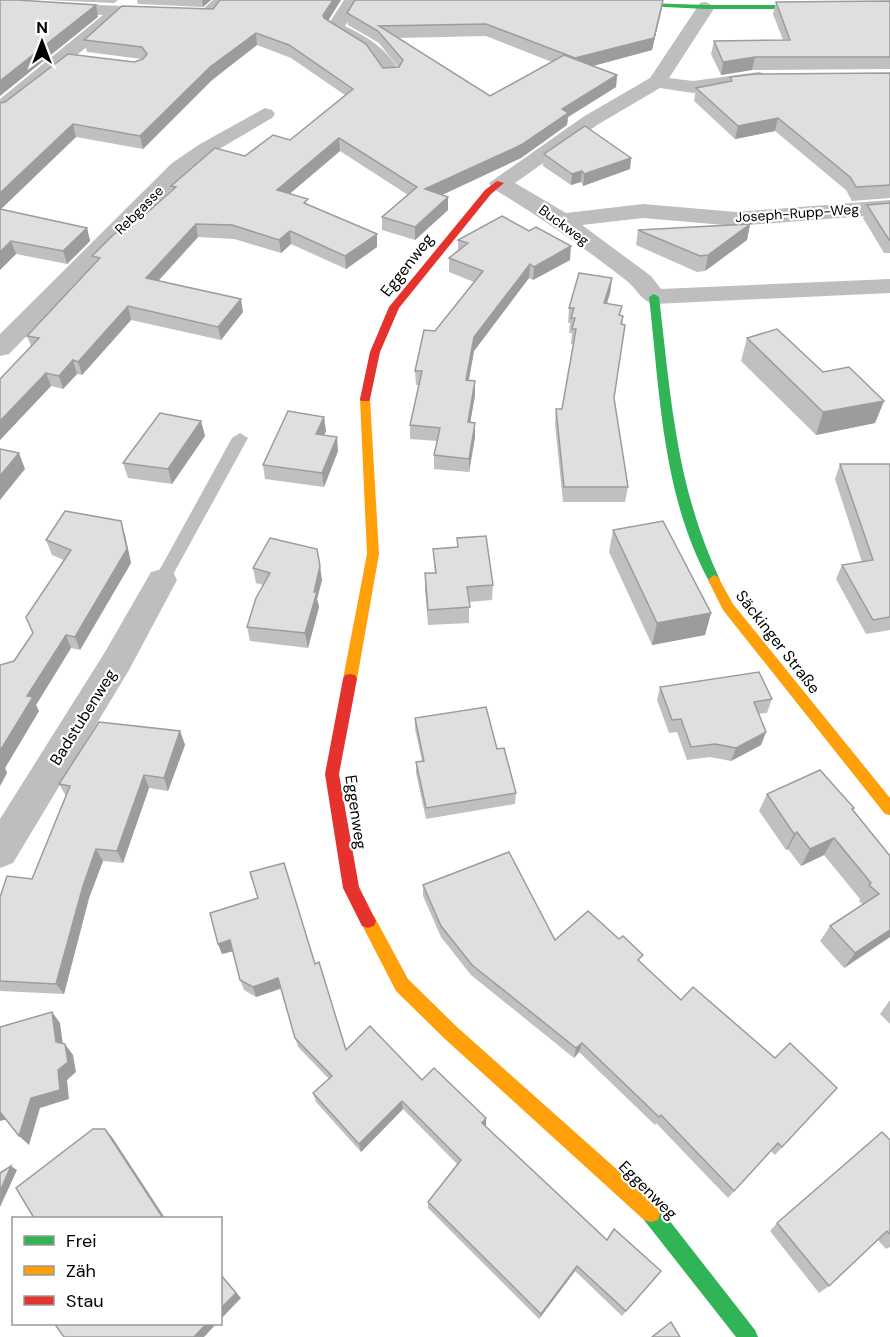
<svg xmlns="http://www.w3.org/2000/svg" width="890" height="1337" font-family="'DM Sans',sans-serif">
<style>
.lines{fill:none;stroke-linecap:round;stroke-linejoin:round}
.lane{fill:#bebebe;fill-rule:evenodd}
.street{fill:#bebebe;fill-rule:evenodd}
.fast{fill:#30b455;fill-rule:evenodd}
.slow{fill:#ff9f0a;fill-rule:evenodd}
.jam{fill:#e5322d;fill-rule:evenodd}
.wall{fill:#c0c0c0;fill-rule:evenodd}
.shaded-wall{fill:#9c9c9c}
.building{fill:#dfdfdf;stroke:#9c9c9c;stroke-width:1.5}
.labels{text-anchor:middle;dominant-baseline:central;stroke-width:4.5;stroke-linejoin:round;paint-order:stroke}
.far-street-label{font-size:14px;fill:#000;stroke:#fff}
.street-label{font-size:16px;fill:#000;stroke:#fff}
</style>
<rect width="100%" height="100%" fill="#fff"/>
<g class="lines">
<path class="lane" d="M240 433 248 438 170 580 162 586 156 584 154 580 232 438Z"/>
<g class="street">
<path d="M213 0H232L214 19 208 20 124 16 7 113 0 115V99L103 15 52 12 46 11 43 7 46 3 203 9Z"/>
<path d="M344 0H362L345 26C369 38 388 49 401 74L398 78H384L368 55 326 28Z"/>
<path d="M706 2 715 7 669 78 693 81 759 72 766 74 769 78 766 82 693 93 660 88 597 125 515 183 566 213 643 204 736 212 890 200V214L736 226 643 218 582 225 651 276 661 289 890 279V293L654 304C641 301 637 289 627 281 582 246 541 217 492 188L489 183 583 117 650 78 700 3Z"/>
<path d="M265 108 272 110 275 114 272 118 214 152 188 173 9 354 0 356V334L172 163 200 144Z"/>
<path d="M162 569 173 572 177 580 129 670 13 863 0 868V819L105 652 151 572Z"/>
</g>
<g class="fast">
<path d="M557 0 706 5H890V9H706L561 2Z"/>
<path d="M654 294 659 297C671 398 676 486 720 580L714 585 710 583C662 496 660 393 649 297Z"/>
<path d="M651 1204 658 1206 755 1330 758 1337H736L644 1220 642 1213 644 1206Z"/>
</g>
<g class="slow">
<path d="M365 395 370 399 379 554 357 679 355 683H345L343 679 367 554 360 399Z"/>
<path d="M714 575 718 577 733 604 890 798V815L885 814 723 610 708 580Z"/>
<path d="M368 914 374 916 408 979 457 1027 658 1206 660 1213 658 1220 651 1222 644 1220 445 1039 396 991 360 921 362 916Z"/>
</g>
<g class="jam">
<path d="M497 181 504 183 491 194 399 308 380 352 370 399 369 401H361L360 399 370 352 389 307 485 190Z"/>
<path d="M350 674 355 675 357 679 339 774 359 887 376 921 374 926 368 928 362 926 343 888 325 774 343 679 345 675Z"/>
</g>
</g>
<g class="wall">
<path d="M46 0H118L114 3Z"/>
<path d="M137 0H211L203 7 138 4Z"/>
<path d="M220 0H341L328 21 383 68 398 67 379 43 348 25 347 13 663 0 661 12 652 50 593 66 617 75 616 87 568 117 567 125 521 158 441 195 448 197V210L415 240 382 230V217L408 195 340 151 290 193 309 205 377 234V247L346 269 291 244 281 253 234 239 198 237 158 281 243 312 221 340 131 320 82 375 77 374 63 389 51 386 0 440V379L31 346 27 336 94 264 92 256 123 234 172 191 171 186 245 156 290 140 345 95 291 58 257 45 212 80 143 149 76 137 1 209 87 228 90 241 67 264 16 254 0 270V103L142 59 87 52 84 40 213 9ZM486 36 552 62 490 96 398 38Z"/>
<path d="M890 1V69L752 70 721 75 711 54 714 41 783 40 773 14 776 2Z"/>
<path d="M890 73V198L852 201 846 190 775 131 735 139 694 101 696 88 729 81 730 77Z"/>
<path d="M544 154 631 158 630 169 583 186 581 182 571 185 543 166Z"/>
<path d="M890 203V253H884L863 218 867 205Z"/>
<path d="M750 224 747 240 705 271 697 272 636 245 638 230Z"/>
<path d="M458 240 570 260 533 280 529 278 474 351 469 380 475 395 470 422 475 437 469 472 434 469V455L437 441 410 439V425L419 385H416L415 371 435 331 474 282 449 272V258L458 250Z"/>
<path d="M612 278 610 293 607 304 620 315 623 316 614 398 628 487 625 502H563L555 424 556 409H562L574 344H571L572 333H569L570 323H568L569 308Z"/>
<path d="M747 338 823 372 884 401 875 423 816 435 741 361Z"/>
<path d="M324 417 326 431 324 435 338 451 324 487 265 479 263 465Z"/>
<path d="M201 421 205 436 172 484 128 478 123 463Z"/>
<path d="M840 464H890V630L866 634 836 579 842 565 862 562 835 479Z"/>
<path d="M613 530 711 613 705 635 652 645 609 552Z"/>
<path d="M125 535 131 563 80 650 71 648 36 705 39 711 5 768 7 773 0 786 14 661 33 633 64 560 52 555 46 540Z"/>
<path d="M457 538 493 585 492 600 469 602V623L428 625 425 589V573H435L433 549 457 547Z"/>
<path d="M253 568 322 580 317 599 319 607 308 648 250 641 247 627 263 585 256 583Z"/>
<path d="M660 687 772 699 767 713 758 714 766 732 761 745 731 761 710 757 687 760 677 732 669 733 657 700Z"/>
<path d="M415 718 497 749 516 793 515 804 426 819 416 773V762L422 761 415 729Z"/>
<path d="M180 731 185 745 168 791 149 788 123 863 103 861 89 898 64 994 0 991V897L32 879 66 796 59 784Z"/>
<path d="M767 794 853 810 890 856V937L844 968 820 941 830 926 863 905 859 901 860 899 824 855 801 866 788 849 786 850 759 811Z"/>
<path d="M423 885 555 940 641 963 681 1000 775 1058 837 1088 775 1155 771 1151 728 1198 656 1123 655 1125 579 1052 574 1058 471 975 441 937 423 896Z"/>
<path d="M218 944 315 964 346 1050 422 1080 486 1118 485 1126 607 1240 661 1271 622 1316 575 1271 539 1319 428 1208V1202L457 1164 403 1109 361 1152 316 1102 313 1093 329 1079 298 1047 281 989 256 997 244 990 240 980 233 951 222 954Z"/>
<path d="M890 1000V1024L880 1014Z"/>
<path d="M890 1140V1247L886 1249 878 1240 829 1286 819 1293 770 1231 777 1223Z"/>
</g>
<g class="shaded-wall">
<path d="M202 0H211L203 7Z"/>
<path d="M333 0H341L324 27 323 15Z"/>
<path d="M663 0 661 12 652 50 574 71 575 58Z"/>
<path d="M96 5 98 17 0 96V81Z"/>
<path d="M256 33 257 45 212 80 143 149 140 136 210 67Z"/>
<path d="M755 57 752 70 721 75 723 62Z"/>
<path d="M617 75 616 87 568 117 567 125 521 158 425 203V189L562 109Z"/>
<path d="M778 118 775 131 735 139 738 126Z"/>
<path d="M73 124 76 137 0 210V193Z"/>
<path d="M339 138 340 151 279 203 277 190Z"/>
<path d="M631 158 630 169 583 186 584 174Z"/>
<path d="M582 171 581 182 571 185 572 174Z"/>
<path d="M448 197V210L415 240V227Z"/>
<path d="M196 224 198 237 149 291 146 278Z"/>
<path d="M750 224 747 240 705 271 708 255Z"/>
<path d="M87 228 90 241 67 264 63 251Z"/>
<path d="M290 231 291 244 281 253 279 240Z"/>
<path d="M377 234V247L346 269 345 256Z"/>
<path d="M11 241 16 254 0 270V252Z"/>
<path d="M571 246 570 260 533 280 534 267Z"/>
<path d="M530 264 529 278 474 351 466 394V380L474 337Z"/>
<path d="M612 278 610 293 602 318 604 303Z"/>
<path d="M241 299 243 312 221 340 218 327Z"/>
<path d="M128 306 131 320 82 375 78 362Z"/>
<path d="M73 360 77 374 63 389 59 376Z"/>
<path d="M46 373 51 386 0 440V421Z"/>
<path d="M475 381V395L468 436V422Z"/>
<path d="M884 401 875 423 816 435 823 412Z"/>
<path d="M324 417 326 431 318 448 316 434Z"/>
<path d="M201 421 205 436 172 484 168 469Z"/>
<path d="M475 423V437L469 472V459Z"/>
<path d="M337 437 338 451 324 487 322 473Z"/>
<path d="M19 453 25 469 0 500V476Z"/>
<path d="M121 521 125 535 131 563 80 650 75 637Z"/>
<path d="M320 566 322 580 317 599 319 607 308 648 305 633 314 592Z"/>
<path d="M711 613 705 635 652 645 657 623Z"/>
<path d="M66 635 71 648 36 705 39 711 5 768 7 773 0 786V751L27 696Z"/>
<path d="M180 731 185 745 168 791 164 778Z"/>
<path d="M766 732 761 745 731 761 736 748Z"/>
<path d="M144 775 149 788 123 863 117 851Z"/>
<path d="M797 832 788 849 786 850 794 834Z"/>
<path d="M834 838 824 855 801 866 810 849Z"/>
<path d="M96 849 103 861 89 898 64 994 56 984 83 886Z"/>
<path d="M890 930V937L844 968 855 953Z"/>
<path d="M230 940 234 951 222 954 218 944Z"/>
<path d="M278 978 281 988 256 997 253 987Z"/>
<path d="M52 1012 60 1023 64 1053 56 1042Z"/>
<path d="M582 1043 579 1052 574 1058 576 1048Z"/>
<path d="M65 1044 73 1055 76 1072 67 1080 69 1099 40 1108 29 1145 19 1136 31 1098 58 1070Z"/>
<path d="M402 1101 403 1109 361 1152 359 1144Z"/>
<path d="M0 1111 8 1119 0 1121Z"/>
<path d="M486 1118V1126L481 1131 482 1123Z"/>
<path d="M105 1129 112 1137 165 1218H163Z"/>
<path d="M11 1166 17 1170 0 1207V1191Z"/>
<path d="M577 1266 575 1271 539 1319 541 1314Z"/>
<path d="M220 1274 241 1298 220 1320Z"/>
<path d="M207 1323H217L204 1337H194Z"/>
</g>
<g class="building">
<path d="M0 0H17L96 5 0 81Z"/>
<path d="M220 0H333L323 15 324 18 366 44 383 68 399 67 403 60 378 31 347 13 355 0H663L654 38 575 58 486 24 379 26 490 96 564 55 617 75 562 109 568 113 521 145 425 189 448 197 415 227 382 217 417 187 339 138 277 190 308 199 304 203 377 234 345 256 290 231 279 240 232 225 196 224 146 278 241 299 218 327 128 306 78 362 73 360 59 376 46 373 0 421V379L39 338 27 336 100 258 92 256 115 233 123 234 176 187 171 186 215 148 245 156 273 135 290 140 353 89 289 45 256 33 210 67 140 136 73 124 0 193V103L5 102 68 54 134 62 143 59 147 54 142 47 84 40 122 6 213 9Z"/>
<path d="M890 1V57H755L723 62 714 41 790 40 776 2Z"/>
<path d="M890 73V185L856 187 850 177 778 118 738 126 696 88 732 81 730 77 755 74Z"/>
<path d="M585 126 631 158 584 174 582 171 572 174 544 154Z"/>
<path d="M890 203V240H889L867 205Z"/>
<path d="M0 209 87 228 63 251 11 241 0 252Z"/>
<path d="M502 216 529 231 536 227 571 246 534 267 530 264 474 337 466 380 475 381 468 422 475 423 469 459 434 455 440 428 410 425 422 371H415L424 330 435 331 483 271 449 258 468 243 458 240Z"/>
<path d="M750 224 708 255 700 256 638 230Z"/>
<path d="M579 273 612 278 604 303 622 306 619 315 623 316 621 324 625 325 614 398 628 487H564L556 409H562L576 329H572L575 318H571L574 308H569Z"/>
<path d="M777 329 823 372 849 367 884 401 823 412 747 338Z"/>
<path d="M288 411 324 417 316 434 337 437 322 473 263 465Z"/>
<path d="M160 413 201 421 168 469 123 463Z"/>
<path d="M0 449 19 453 0 476Z"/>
<path d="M840 464H890V617L873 620 842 565 873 560Z"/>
<path d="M65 511 121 521 127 549 75 637 66 635 27 696 33 697 0 751V665L14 661 33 633 26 617 71 550 46 540Z"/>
<path d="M663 521 711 613 657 623 613 530Z"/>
<path d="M486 536 493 585 467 587 470 607 428 610 425 573H436L433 549 458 547 457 538Z"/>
<path d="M270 538 317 549 320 566 314 592H317L305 633 247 627 256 598 270 573 253 568Z"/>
<path d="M759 672 772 699 754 702 766 732 736 748 715 744 691 747 681 719 672 720 660 687Z"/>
<path d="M486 707 497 749 504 748 516 793 426 808 416 762 424 761 415 718Z"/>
<path d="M99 722 180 731 164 778 144 775 117 851 96 849 83 886 56 984 0 981V897L7 876 32 879 70 786 59 784Z"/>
<path d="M820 770 854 808 852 809 890 856V930L855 953 830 926 879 894 869 885 871 883 834 838 810 849 797 832 794 834 767 794Z"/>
<path d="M509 852 555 940 588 911 619 939 623 936 643 955 638 960 681 1000 693 987 775 1058 790 1043 837 1088 782 1147 778 1143 734 1191 661 1115 659 1117 582 1043 576 1048 472 965 441 926 423 885Z"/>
<path d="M284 863 315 964 319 962 346 1050 370 1026 422 1080 434 1068 486 1118 482 1123 607 1240 614 1229 661 1271 626 1311 577 1266 541 1314 428 1202 461 1160 402 1101 359 1144 313 1093 332 1076 295 1038 278 978 253 987 240 980 230 940 218 944 210 913 258 898 250 872Z"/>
<path d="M52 1012 56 1042 65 1044 68 1062 58 1070 60 1090 31 1098 19 1136 0 1112V1027Z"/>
<path d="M93 1129H105L163 1218H34L16 1188Z"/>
<path d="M882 1132 890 1140V1234L887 1231 829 1286 777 1223Z"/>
<path d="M11 1166 0 1191V1173Z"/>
<path d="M220 1274 236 1293 220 1309Z"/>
<path d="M671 1322 680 1337H652Z"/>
<path d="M54 1323H207L194 1337H64Z"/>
</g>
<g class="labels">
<g class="far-street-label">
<text transform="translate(139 210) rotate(-45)">Rebgasse</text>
<text transform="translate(797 213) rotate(-4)">Joseph-Rupp-Weg</text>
<text transform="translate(564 225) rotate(36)">Buckweg</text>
</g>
<g class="street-label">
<text transform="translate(407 265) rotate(-52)">Eggenweg</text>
<text transform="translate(778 642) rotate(52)">Säckinger Straße</text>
<text transform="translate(83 717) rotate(-58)">Badstubenweg</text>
<text transform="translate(356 812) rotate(82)">Eggenweg</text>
<text transform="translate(648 1190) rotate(45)">Eggenweg</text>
</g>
</g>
<rect x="12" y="1217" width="210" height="108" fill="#ffffff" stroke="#999999" stroke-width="1.5"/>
<rect x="24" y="1236" width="30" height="9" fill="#30b455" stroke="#999999" stroke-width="1.5"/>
<text x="66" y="1247" font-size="18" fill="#000000">Frei</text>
<rect x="24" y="1266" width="30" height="9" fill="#ff9f0a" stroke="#999999" stroke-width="1.5"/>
<text x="66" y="1277" font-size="18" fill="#000000">Zäh</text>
<rect x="24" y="1296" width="30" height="9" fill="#e5322d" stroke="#999999" stroke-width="1.5"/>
<text x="66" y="1307" font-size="18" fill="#000000">Stau</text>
<g transform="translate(42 42)" stroke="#ffffff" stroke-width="4.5" paint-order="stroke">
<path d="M0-4.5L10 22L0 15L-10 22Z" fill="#000000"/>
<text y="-9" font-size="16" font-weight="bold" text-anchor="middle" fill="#000000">N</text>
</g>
</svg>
